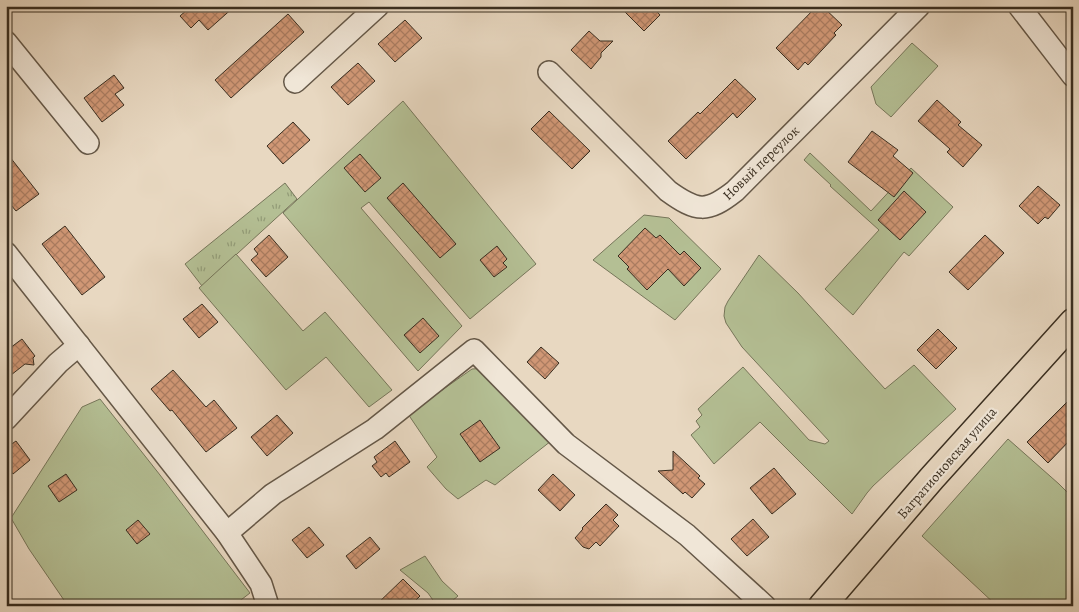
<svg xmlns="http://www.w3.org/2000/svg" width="1079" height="612" font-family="Alegreya,serif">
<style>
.grass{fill:url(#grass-tufts);stroke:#76765a}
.garden{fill:#b4bf94;stroke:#76765a}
.building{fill:url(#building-cross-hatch);stroke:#392e20}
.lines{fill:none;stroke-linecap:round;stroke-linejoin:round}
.minor-casing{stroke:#655848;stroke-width:24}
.major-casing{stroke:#392e20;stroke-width:29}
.minor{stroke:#f0e6d7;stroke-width:21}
.major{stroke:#e8d8c1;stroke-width:26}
.labels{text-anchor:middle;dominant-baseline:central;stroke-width:4.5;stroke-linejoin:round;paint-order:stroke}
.street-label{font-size:14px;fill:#392e20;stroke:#f0e6d7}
</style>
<defs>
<pattern id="grass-tufts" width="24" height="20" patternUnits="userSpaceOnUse" patternTransform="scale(1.25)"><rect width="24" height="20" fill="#b4bf94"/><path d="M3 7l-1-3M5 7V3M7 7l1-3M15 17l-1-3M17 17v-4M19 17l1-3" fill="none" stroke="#939c78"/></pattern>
<pattern id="building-cross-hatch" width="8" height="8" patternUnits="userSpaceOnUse" patternTransform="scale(1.25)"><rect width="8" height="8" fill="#d09775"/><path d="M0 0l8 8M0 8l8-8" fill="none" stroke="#aa7c60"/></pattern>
</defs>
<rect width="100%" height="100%" fill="#e8d8c1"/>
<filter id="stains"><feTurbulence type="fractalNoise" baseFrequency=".004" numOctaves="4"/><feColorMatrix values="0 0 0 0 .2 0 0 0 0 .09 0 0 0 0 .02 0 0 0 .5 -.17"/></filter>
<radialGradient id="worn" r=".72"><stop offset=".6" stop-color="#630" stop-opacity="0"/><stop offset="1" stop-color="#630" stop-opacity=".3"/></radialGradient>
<path class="grass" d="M285 183 297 199 202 286 185 264Z"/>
<g class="garden">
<path d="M912 43 938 66 891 117 876 104 871 87Z"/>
<path d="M403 101 536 264 470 319 369 202 361 208 462 326 418 371 283 213Z"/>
<path d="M810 153 871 211 911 168 953 207 909 256 904 252 853 315 825 289 879 230 830 186 831 185 804 160Z"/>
<path d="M644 215 669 218 721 269 675 320 593 260Z"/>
<path d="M236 254 303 331 325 312 392 390 369 407 326 357 286 390 199 288Z"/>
<path d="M759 255 798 293 885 389 914 365 956 409 873 486 867 493 852 514 760 422 714 464 691 435 700 427 696 421 702 415 698 409 743 367 809 440 825 444 829 441 742 347 726 323 724 316 725 307 728 301Z"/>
<path d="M486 368 551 441 495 485 486 480 458 499 446 489 427 467 437 457 408 414 472 369Z"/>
<path d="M100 399 160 475 250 593 233 606H68L29 549 11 518 82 407Z"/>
<path d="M1008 439 1059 484 1073 498V606H997L922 536Z"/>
<path d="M425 556 442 581 458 596 446 606H437L428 593 400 570Z"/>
</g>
<g class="building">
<path d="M186 6H235L208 30 199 20 191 28 180 16 188 9Z"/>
<path d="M619 6H652L660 15 644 31Z"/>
<path d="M817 6H822L842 25 834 33 836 35 808 65 805 62 798 70 776 48Z"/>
<path d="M288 14 304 32 231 98 215 80Z"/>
<path d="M405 20 422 38 395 62 378 44Z"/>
<path d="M589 31 600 41H613L601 53V57L591 69 571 50Z"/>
<path d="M358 63 375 81 348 105 331 87Z"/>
<path d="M114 75 124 88 115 94 124 105 102 122 84 98Z"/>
<path d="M735 79 756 99 737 118 733 113 686 159 668 141 698 112 700 114Z"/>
<path d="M937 100 961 122 958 125 982 145 963 167 947 152 950 149 918 121Z"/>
<path d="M549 111 590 151 572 169 531 129Z"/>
<path d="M293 122 310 140 283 164 267 146Z"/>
<path d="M872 131 898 150 893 156 913 173 894 197 848 162Z"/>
<path d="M6 152 39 194 16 211 6 199Z"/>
<path d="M360 154 381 178 365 192 344 168Z"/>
<path d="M403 183 456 244 440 258 387 198Z"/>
<path d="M1038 186 1060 205 1048 219 1045 217 1038 224 1019 206Z"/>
<path d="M904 191 926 212 900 240 878 220Z"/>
<path d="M65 226 105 277 82 295 42 244Z"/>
<path d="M645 228 656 238 660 235 680 255 684 251 701 268 684 286 668 269 647 290 627 269 629 267 618 256Z"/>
<path d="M269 235 288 257 266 277 251 260 258 254 254 249Z"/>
<path d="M985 235 1004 253 968 290 949 272Z"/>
<path d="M497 246 507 259 503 263 507 267 494 277 480 260Z"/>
<path d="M202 304 218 322 199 338 183 319Z"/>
<path d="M423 318 439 336 420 353 404 335Z"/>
<path d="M938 329 957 348 936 369 917 350Z"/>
<path d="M22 339 35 356 33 358 34 365 25 364 6 379V351Z"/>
<path d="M541 347 559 363 545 379 527 362Z"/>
<path d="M173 370 206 407 214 400 237 428 206 452 172 410 170 411 151 389Z"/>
<path d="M1073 396V437L1048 463 1027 442Z"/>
<path d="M277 415 293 433 267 456 251 437Z"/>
<path d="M480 420 500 448 480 462 460 434Z"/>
<path d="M16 441 30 460 13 474 6 465V448Z"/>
<path d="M395 441 410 462 389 477 386 473 381 477 372 466 377 462 374 457Z"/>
<path d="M673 451 700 476 698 478 705 484 692 498 685 492 683 494 658 471 673 470Z"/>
<path d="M774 468 796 494 772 514 750 488Z"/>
<path d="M66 474 77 490 59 502 48 486Z"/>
<path d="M553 474 575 495 560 511 538 490Z"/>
<path d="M606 504 618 515 613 520 619 526 600 546 596 542 589 549 583 547 575 538 583 529 582 528Z"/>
<path d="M753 519 769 537 747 556 731 539Z"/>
<path d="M138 520 150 534 137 544 126 530Z"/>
<path d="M309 527 324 545 307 558 292 540Z"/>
<path d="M370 537 380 549 356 569 346 556Z"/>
<path d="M403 579 420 596 410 606H375Z"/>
</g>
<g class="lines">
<g class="minor-casing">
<g id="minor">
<path d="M1019 6 1073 76"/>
<path d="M6 42 88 143"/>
<path d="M549 72 668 191C697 212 707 213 735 191L919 6"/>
<path d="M295 82 378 6"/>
<path d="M6 253 227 533 261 584 268 606"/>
<path d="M6 419 58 363 79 345"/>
<path d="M227 533 273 494 375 429 474 350 566 444 687 535 765 606"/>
</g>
</g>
<g class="major-casing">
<path id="major" d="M822 606 932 478 1073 322"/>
</g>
<use href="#minor" class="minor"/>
<use href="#major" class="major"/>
</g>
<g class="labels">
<g class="street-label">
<text transform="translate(761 163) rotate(-44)">Новый переулок</text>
<text transform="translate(947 463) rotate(-49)">Багратионовская улица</text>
</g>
</g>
<rect width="1079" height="612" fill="none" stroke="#e8d8c1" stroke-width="25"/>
<rect x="8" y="8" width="1064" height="597" fill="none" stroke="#392e20" stroke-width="2.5"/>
<rect x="12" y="12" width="1054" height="587" fill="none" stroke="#392e20"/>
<rect width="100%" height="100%" filter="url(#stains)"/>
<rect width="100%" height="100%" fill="url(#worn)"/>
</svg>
